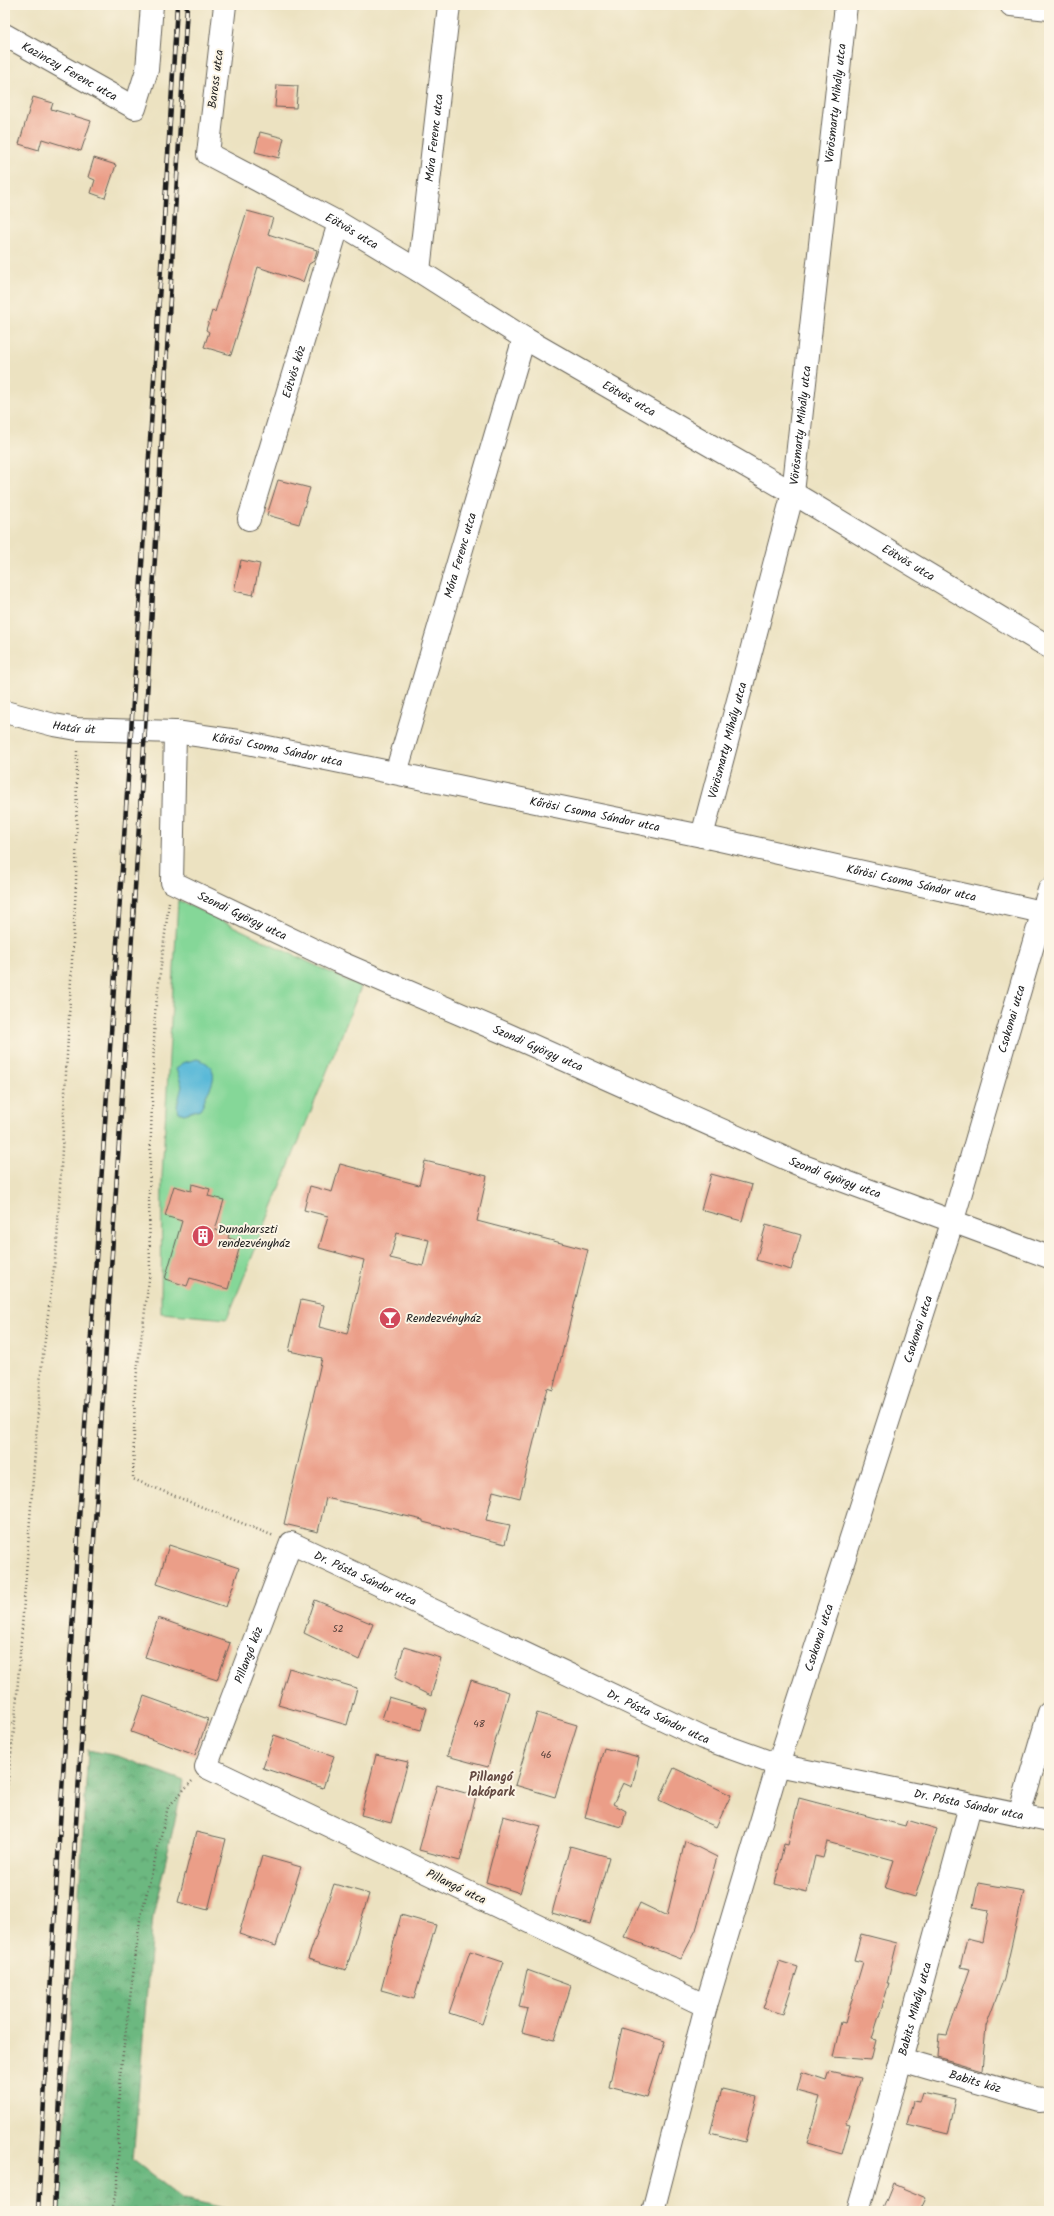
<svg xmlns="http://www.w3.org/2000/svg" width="1054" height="2216" font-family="Kalam,sans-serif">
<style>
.forest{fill:url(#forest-crowns);stroke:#446a4e}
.park{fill:#85d798;stroke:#507a5a}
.water{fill:#5ab9d8;stroke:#3b6a7a}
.building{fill:#eb9e88;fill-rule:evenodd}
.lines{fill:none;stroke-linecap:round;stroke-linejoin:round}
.minor-casing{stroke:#656156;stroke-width:24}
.path{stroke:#656156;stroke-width:2.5;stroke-dasharray:1 3;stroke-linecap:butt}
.minor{stroke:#fff;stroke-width:22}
.rail-casing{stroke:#1c1c1c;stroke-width:4.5}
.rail{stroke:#fcf5e5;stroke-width:3;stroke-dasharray:9;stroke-linecap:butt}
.labels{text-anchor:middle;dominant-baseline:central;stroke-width:4;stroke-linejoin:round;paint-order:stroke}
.number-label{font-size:10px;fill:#503c37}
.street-label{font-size:12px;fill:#1c1c1c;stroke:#fcf5e5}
.poi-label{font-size:12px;fill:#1c1c1c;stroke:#fcf5e5;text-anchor:start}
.neighbourhood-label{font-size:13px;font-weight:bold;fill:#644a42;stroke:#fcf5e5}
</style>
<defs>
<pattern id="forest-crowns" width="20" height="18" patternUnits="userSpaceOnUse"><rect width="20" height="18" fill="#6cb880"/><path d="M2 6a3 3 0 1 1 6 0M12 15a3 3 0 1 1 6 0" fill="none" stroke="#589568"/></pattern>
</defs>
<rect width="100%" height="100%" fill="#fcf5e5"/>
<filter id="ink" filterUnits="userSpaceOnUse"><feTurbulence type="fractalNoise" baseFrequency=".025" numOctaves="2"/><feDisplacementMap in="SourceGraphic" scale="8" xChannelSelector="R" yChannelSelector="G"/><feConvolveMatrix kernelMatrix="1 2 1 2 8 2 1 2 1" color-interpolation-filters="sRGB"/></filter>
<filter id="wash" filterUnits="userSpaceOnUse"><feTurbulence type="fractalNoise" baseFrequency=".012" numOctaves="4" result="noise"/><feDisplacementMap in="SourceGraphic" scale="16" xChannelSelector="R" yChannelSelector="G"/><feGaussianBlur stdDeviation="0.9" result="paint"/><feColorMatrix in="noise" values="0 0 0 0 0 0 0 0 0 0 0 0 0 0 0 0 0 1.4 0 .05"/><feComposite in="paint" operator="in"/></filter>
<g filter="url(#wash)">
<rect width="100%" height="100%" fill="#ece2c1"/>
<path class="forest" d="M88 1750 118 1756 184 1781 153 1916 133 2160 183 2199 238 2211H59Z"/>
<path class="park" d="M178 900 361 987 227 1319 161 1313 162 1177Z"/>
<path class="water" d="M197 1059C218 1065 216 1079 207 1094 204 1099 204 1104 200 1109L184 1114 179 1112 177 1106 182 1086 176 1069 182 1063Z"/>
<g id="blocks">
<g class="building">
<path d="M277 85 298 86 296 108 275 107Z"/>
<path d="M33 97 53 103 51 109 91 121 81 151 42 139 39 150 19 144Z"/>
<path d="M260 132 284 138 279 158 255 152Z"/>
<path d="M94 158 116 165 105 198 91 193 95 180 88 177Z"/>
<path d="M247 211 273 218 268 234 317 250 314 261 309 264 303 282 258 267 231 355 204 347 209 332 206 330 212 311 215 312Z"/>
<path d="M278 480 310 488 299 524 267 515Z"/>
<path d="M241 560 260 564 253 595 234 591Z"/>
<path d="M425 1161 487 1176 477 1221 588 1250 553 1390 547 1388 520 1498 493 1491 486 1520 510 1525 505 1544 458 1532V1531L423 1522V1520L326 1498 318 1532 284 1524 322 1358 289 1351 301 1300 324 1305 319 1327 347 1334 364 1260 319 1248 328 1216 304 1210 310 1186 332 1192 340 1164 419 1185ZM397 1233 429 1240 423 1266 390 1258Z"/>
<path d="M711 1174 752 1185 742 1221 701 1210Z"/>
<path d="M192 1184 210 1189 208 1196 224 1200 215 1230 229 1234 228 1238 241 1242 228 1289 190 1278 187 1286 165 1279 182 1221 165 1216 174 1186 191 1191Z"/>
<path d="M766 1225 801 1235 791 1270 756 1260Z"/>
<path d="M169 1545 239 1568 226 1607 157 1584Z"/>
<path d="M315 1600 373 1624 359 1660 304 1633Z"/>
<path d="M158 1618 230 1643 217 1680 145 1657Z"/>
<path d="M404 1647 441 1658 431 1696 395 1678Z"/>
<path d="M289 1668 357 1688 347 1725 278 1705Z"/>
<path d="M471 1680 509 1692 488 1767 447 1756Z"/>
<path d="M144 1696 208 1719 195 1755 131 1732Z"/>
<path d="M389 1697 427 1708 421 1730 382 1719Z"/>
<path d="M537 1713 577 1725 555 1797 515 1785Z"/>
<path d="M274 1735 334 1756 323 1788 263 1768Z"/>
<path d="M604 1748 639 1757 632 1787 623 1783 613 1804 626 1811 622 1827 585 1817Z"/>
<path d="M376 1755 408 1762 391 1823 361 1815Z"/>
<path d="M674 1768 731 1795 716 1827 659 1800Z"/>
<path d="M437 1785 476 1796 460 1861 419 1850Z"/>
<path d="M799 1798 905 1826 907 1820 937 1829 915 1897 885 1888 894 1860 827 1842 823 1858 815 1856 807 1892 775 1884 784 1844 788 1845Z"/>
<path d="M503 1816 541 1826 520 1893 486 1882Z"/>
<path d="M196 1832 226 1839 208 1910 178 1902Z"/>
<path d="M685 1841 717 1857 696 1930 681 1959 624 1937 640 1903 667 1916Z"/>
<path d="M570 1846 609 1857 590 1924 552 1913Z"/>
<path d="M262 1856 301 1867 276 1946 239 1934Z"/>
<path d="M978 1883 1024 1891 1004 1978 986 2026 982 2070 937 2057 939 2034 947 2035 970 1969 960 1967 967 1938 983 1942 989 1910 973 1907Z"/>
<path d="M334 1884 369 1894 346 1970 308 1959Z"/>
<path d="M401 1915 436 1925 414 1999 381 1990Z"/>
<path d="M861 1934 897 1943 887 1984H889L872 2039 876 2040 871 2060 833 2057 841 2022 845 2023 863 1962 854 1960Z"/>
<path d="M470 1951 503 1962 482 2024 449 2013Z"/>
<path d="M779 1961 798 1967 783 2014 763 2008Z"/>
<path d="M527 1970 571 1986 554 2040 522 2032 528 2009 519 2007Z"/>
<path d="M622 2028 665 2041 647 2097 609 2087Z"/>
<path d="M829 2071 861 2078 846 2124 850 2125 842 2154 807 2144 820 2097 797 2091 802 2072 826 2080Z"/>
<path d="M722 2089 757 2097 745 2142 710 2133Z"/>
<path d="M922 2092 956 2099 948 2134 907 2124 913 2101 919 2102Z"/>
<path d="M893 2184 926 2198 920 2211H882Z"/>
</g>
</g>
</g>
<g filter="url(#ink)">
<use href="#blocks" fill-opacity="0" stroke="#656156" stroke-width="1"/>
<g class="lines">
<g class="minor-casing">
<g id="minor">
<path id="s1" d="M225 5 208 154 339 223 419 271 524 338 793 493 1049 647"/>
<path d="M1011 5 1049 9"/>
<path id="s2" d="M5 35 135 108 147 70 152 5"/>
<path id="s3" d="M419 271 449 5"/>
<path id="s4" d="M249 519 339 223"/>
<path id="s5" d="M5 712 54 725 77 729 175 732 238 741 702 836 1042 912"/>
<path id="s6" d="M175 732 172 882 337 961 509 1035 798 1164 1049 1257"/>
<path id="s7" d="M396 773 524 338"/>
<path id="s8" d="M702 836 793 493 846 5"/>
<path d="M1019 1815 1049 1713"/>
<path id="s9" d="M706 2006 206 1767 291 1543 703 1738 778 1765 1049 1821"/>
<path id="s10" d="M901 2060 1039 2100 1049 2099"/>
<path id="s11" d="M653 2211 706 2006 778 1765 953 1220 1049 890"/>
<path id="s12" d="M858 2211 901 2060 970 1806"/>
</g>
</g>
<g class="path">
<path d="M169 902 155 1013 149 1193 150 1272 135 1387 133 1479 274 1536"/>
<path d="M5 1727 15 1722"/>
<path d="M5 1805 15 1721 41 1371 57 1243 76 885 77 749"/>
<path d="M5 2011V2033"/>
<path d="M111 2211 118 2184 119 2084 140 1920 168 1807 193 1780"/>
</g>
<use href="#minor" class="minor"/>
<g class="rail-casing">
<g id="rail">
<path d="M38 2211C77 1475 134 741 177 5"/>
<path d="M54 2211 68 1951 145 730 187 5"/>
</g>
</g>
<use href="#rail" class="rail"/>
</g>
</g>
<defs>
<g id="building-disc" transform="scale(1.15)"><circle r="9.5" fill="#d1495b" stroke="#fcf5e5"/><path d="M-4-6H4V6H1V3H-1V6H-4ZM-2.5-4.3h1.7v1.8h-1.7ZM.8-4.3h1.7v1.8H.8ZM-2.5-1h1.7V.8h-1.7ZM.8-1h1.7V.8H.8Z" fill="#fff"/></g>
<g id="bar-disc" transform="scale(1.15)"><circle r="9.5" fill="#d1495b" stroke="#fcf5e5"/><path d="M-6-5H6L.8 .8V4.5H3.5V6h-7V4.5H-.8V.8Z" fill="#fff"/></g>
</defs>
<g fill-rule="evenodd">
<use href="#building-disc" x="203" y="1236"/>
<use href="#bar-disc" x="390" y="1318"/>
</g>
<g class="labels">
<g class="number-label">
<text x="338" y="1629">52</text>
<text x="479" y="1724">48</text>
<text x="546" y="1755">46</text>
</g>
<g class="street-label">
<text stroke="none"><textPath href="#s2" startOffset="74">Kazinczy Ferenc utca</textPath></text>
<text transform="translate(216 79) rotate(-83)">Baross utca</text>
<text stroke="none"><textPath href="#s8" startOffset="747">Vörösmarty Mihály utca</textPath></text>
<text stroke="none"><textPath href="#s3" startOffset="134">Móra Ferenc utca</textPath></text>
<text stroke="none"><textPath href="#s1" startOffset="313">Eötvös utca</textPath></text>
<text stroke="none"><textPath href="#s4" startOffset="154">Eötvös köz</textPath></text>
<text stroke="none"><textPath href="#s1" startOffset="637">Eötvös utca</textPath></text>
<text stroke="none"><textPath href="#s8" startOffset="423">Vörösmarty Mihály utca</textPath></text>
<text stroke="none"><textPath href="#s7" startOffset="227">Móra Ferenc utca</textPath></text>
<text stroke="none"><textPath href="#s1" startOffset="961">Eötvös utca</textPath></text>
<text stroke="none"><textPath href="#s5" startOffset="71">Határ út</textPath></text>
<text stroke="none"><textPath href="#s8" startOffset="99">Vörösmarty Mihály utca</textPath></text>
<text stroke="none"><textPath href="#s5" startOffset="276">Kőrösi Csoma Sándor utca</textPath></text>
<text stroke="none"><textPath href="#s5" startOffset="600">Kőrösi Csoma Sándor utca</textPath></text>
<text stroke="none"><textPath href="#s5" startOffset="924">Kőrösi Csoma Sándor utca</textPath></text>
<text stroke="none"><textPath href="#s6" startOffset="228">Szondi György utca</textPath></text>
<text stroke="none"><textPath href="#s11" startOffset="1245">Csokonai utca</textPath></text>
<text stroke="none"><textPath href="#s6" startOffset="552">Szondi György utca</textPath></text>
<text stroke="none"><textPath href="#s6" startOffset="876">Szondi György utca</textPath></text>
<text stroke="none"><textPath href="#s11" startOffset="921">Csokonai utca</textPath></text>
<text stroke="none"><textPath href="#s9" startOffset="876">Dr. Pósta Sándor utca</textPath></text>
<text stroke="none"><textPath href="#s11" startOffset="597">Csokonai utca</textPath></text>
<text stroke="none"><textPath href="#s9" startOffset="674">Pillangó köz</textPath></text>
<text stroke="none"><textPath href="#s9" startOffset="1200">Dr. Pósta Sándor utca</textPath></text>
<text stroke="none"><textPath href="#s9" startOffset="1524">Dr. Pósta Sándor utca</textPath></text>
<text transform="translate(456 1887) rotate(26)">Pillangó utca</text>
<text stroke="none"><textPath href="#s12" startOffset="210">Babits Mihály utca</textPath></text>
<text stroke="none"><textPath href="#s10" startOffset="77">Babits köz</textPath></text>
</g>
<g class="poi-label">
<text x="218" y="1229">Dunaharszti<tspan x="218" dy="14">rendezvényház</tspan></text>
<text x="406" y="1318">Rendezvényház</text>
</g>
<g class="neighbourhood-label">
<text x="491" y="1777">Pillangó<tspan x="491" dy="15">lakópark</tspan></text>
</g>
</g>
<rect width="1054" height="2216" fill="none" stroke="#fcf5e5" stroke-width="20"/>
</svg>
